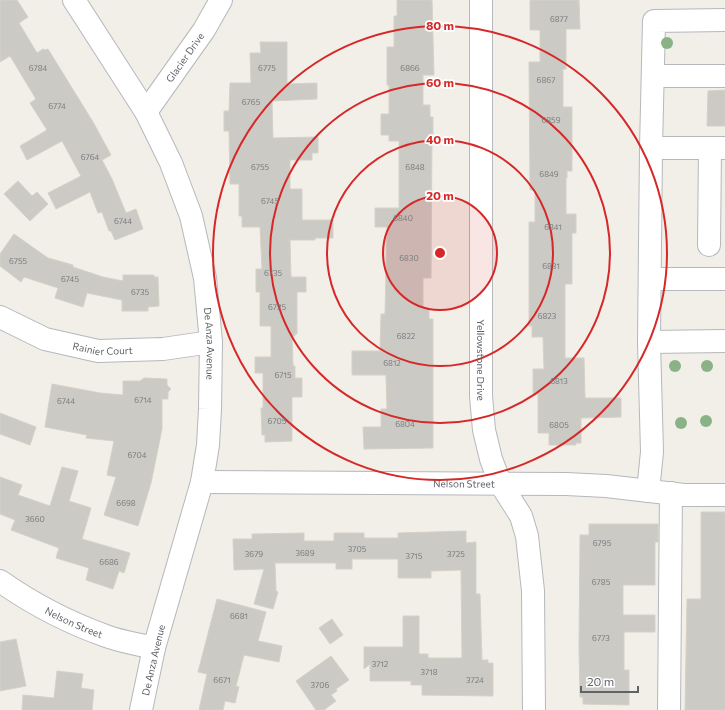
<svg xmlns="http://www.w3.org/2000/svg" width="725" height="710" font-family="Commissioner,sans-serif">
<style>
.building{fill:#cccac5;stroke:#d6d1c6}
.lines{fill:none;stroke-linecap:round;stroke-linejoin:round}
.minor-casing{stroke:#b5b8bc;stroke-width:24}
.minor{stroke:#fff;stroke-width:22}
.tree{fill:#89b387}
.ring{fill:none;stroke:#d62828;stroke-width:2}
.labels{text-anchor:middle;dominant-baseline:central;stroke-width:3.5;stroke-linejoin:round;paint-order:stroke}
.number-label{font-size:8px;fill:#7a7d7f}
.street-label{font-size:10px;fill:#5f6368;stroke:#fff}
.centre{fill:#d62828;stroke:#fff;stroke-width:2}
.ring-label{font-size:12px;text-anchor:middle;font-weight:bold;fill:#d62828;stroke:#fff;stroke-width:3.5;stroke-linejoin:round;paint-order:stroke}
</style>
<rect width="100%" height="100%" fill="#f1efe8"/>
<g class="building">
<path d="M0 0H17L28 17 19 23 37 53 43 49 45 50 48 49 93 122 111 155 102 160 112 179 126 213 136 209 143 229 115 240 111 231H109L102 212 98 213 90 192 56 209 48 193 81 176 62 141 27 160 20 146 47 130 30 103 36 99 10 56 0 62Z"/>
<path d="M397 0H432L434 75H423V105H430V117H433V142H432L431 278H423V308H429V319H433V448L364 449 363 427H381V409H387L386 375H352V351H380L381 314H385L387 227H375V208H399V141H389V135H381V114H389V85H387V47H394V16H397Z"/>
<path d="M530 0H579L580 29H566V69H563V107H572V171H567V178H566V214H576V233H572V284H565V358H584L585 398H621V417L581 418V443H576V445H549V433H538V394H533V369H544L543 337H532V326H529V222H535V190H530L529 62H540V30H530Z"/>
<path d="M260 42H287V84L317 83V99L272 101 273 138 318 137V153H312V160H290V189H302V220H333V238H315V240H290L291 277H306V292H297V334H295V336H292L293 366H295V378H302V397H292V441L265 442V435H262L261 408H263V373H255V357H271V326H260V292H256V269H262L260 227H242V216H239V184H230L229 131H224V111H229L230 83H251L250 53H261Z"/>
<path d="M725 90V126H707L708 91Z"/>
<path d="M18 181 32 196 37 192 48 204 30 221 4 194Z"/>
<path d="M14 234 48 258 73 265V267L103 277 123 281V275H154V277H158L159 306 148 307V311H122V300L87 293 83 307 55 298 58 288 24 277 21 282 0 266V254Z"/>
<path d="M144 378 167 379V385L171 389 168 392V399H162V429L151 483 138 526 104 515 116 477 107 475 114 441 86 438 87 435 45 427 52 384 100 393 123 395V381H140Z"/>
<path d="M0 413 36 427 30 445 0 434Z"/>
<path d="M62 467 78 471 69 501 91 508 82 539 130 553 124 573 119 571 113 589 86 580 89 568 56 558 59 548 11 530 15 520 0 514V477L22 485 18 495 50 506Z"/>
<path d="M701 512H725V710H685L687 599H701Z"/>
<path d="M589 524H658V542H655V585H623V615H655V632H624V670H629V705L583 704V697H580L579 648 580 535H589Z"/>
<path d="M466 531V543L476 542V594H480L482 660H488V663H493V696L422 695V685H411V681H370V664L364 669V647H403V616H419V654H428V658H462L461 570 431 571V578H398V559H352V569H336V563H275L276 591 278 592 273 609 254 604 264 569 234 570 233 539H252V534L304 533V541H334V533H364V538H398V533Z"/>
<path d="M217 599 266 612 258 641 282 646 279 662 244 655 236 686 239 687 235 703 225 701 223 710H199L207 674 198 672Z"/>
<path d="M332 619 343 635 330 644 319 628Z"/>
<path d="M16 639 26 686 0 691V642Z"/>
<path d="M331 656 349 680 336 689 337 691 331 695 336 701 324 710H316L296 681Z"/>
<path d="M57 671 83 674 81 688 94 690 92 710H22L23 695 54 698Z"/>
</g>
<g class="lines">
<g class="minor-casing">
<g id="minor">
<path id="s1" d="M74 0 146 112 171 163 191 216 205 278 211 342 210 409 208 445 202 482 154 648 141 710"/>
<path id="s2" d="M481 0V396L484 430 491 459 500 483 521 516 527 536 533 591 534 710"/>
<path d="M653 76H725"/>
<path id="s3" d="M146 112 204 30 221 0"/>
<path d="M651 148 654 21 725 20"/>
<path d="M709 245 710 148"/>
<path d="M650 279H725"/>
<path id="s4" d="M0 317 45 339 98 351 163 349 211 342"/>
<path d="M649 342 725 341"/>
<path id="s5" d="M202 482 566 484 606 486 684 495H725"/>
<path d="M648 491 652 452 649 342 651 148H725"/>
<path id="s6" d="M0 581C34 605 67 622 106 636 122 642 138 644 154 648"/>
<path d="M669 710 671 493"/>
</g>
</g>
<use href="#minor" class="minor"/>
</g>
<g class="tree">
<circle cx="667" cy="43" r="6"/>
<circle cx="675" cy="366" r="6"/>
<circle cx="707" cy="366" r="6"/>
<circle cx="706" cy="421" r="6"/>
<circle cx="681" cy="423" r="6"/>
</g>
<circle cx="440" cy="253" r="57" fill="#d62828" fill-opacity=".12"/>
<g class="ring">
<circle cx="440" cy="253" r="57"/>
<circle cx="440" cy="253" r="113"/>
<circle cx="440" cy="253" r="170"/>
<circle cx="440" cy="253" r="227"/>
</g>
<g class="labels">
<g class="number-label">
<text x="559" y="19">6877</text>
<text x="38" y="68">6784</text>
<text x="267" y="68">6775</text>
<text x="410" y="68">6866</text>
<text x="546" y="80">6867</text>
<text x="251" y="102">6765</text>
<text x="57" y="106">6774</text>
<text x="551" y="120">6859</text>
<text x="90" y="157">6764</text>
<text x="260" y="167">6755</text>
<text x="415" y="167">6848</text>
<text x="549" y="174">6849</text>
<text x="270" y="201">6745</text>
<text x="403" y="218">6840</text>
<text x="123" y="221">6744</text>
<text x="553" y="227">6841</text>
<text x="409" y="258">6830</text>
<text x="18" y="261">6755</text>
<text x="551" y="266">6831</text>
<text x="273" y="273">6735</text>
<text x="70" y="279">6745</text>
<text x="140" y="292">6735</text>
<text x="277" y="307">6725</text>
<text x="547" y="316">6823</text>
<text x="406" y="336">6822</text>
<text x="392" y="363">6812</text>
<text x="283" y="375">6715</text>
<text x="559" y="381">6813</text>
<text x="143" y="400">6714</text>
<text x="66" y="401">6744</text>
<text x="277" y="421">6705</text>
<text x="405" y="424">6804</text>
<text x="559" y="425">6805</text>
<text x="137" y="455">6704</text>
<text x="126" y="503">6698</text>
<text x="35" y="519">3660</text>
<text x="602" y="543">6795</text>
<text x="357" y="549">3705</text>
<text x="305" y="553">3689</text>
<text x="254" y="554">3679</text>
<text x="456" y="554">3725</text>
<text x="414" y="556">3715</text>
<text x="109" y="562">6686</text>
<text x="601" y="582">6785</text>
<text x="239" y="616">6681</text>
<text x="601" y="638">6773</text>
<text x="380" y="664">3712</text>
<text x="429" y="672">3718</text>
<text x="222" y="680">6671</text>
<text x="475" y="680">3724</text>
<text x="320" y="685">3706</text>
</g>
<g class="street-label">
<text stroke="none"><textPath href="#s3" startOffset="67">Glacier Drive</textPath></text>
<text stroke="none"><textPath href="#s1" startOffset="376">De Anza Avenue</textPath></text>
<text stroke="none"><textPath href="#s4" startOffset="109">Rainier Court</textPath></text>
<text stroke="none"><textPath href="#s2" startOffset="360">Yellowstone Drive</textPath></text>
<text stroke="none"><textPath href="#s5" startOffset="262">Nelson Street</textPath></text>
<text stroke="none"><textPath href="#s6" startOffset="85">Nelson Street</textPath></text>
<text transform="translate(153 660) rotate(-77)">De Anza Avenue</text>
</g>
</g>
<circle cx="440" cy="253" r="6" class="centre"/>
<g class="ring-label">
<text x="440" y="30">80 m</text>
<text x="440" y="87">60 m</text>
<text x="440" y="144">40 m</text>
<text x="440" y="200">20 m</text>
</g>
<path d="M581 686v6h57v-6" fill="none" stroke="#5f6368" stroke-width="2"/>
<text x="587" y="686" font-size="12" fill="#5f6368" stroke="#ffffff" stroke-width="3" paint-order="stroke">20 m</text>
</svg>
